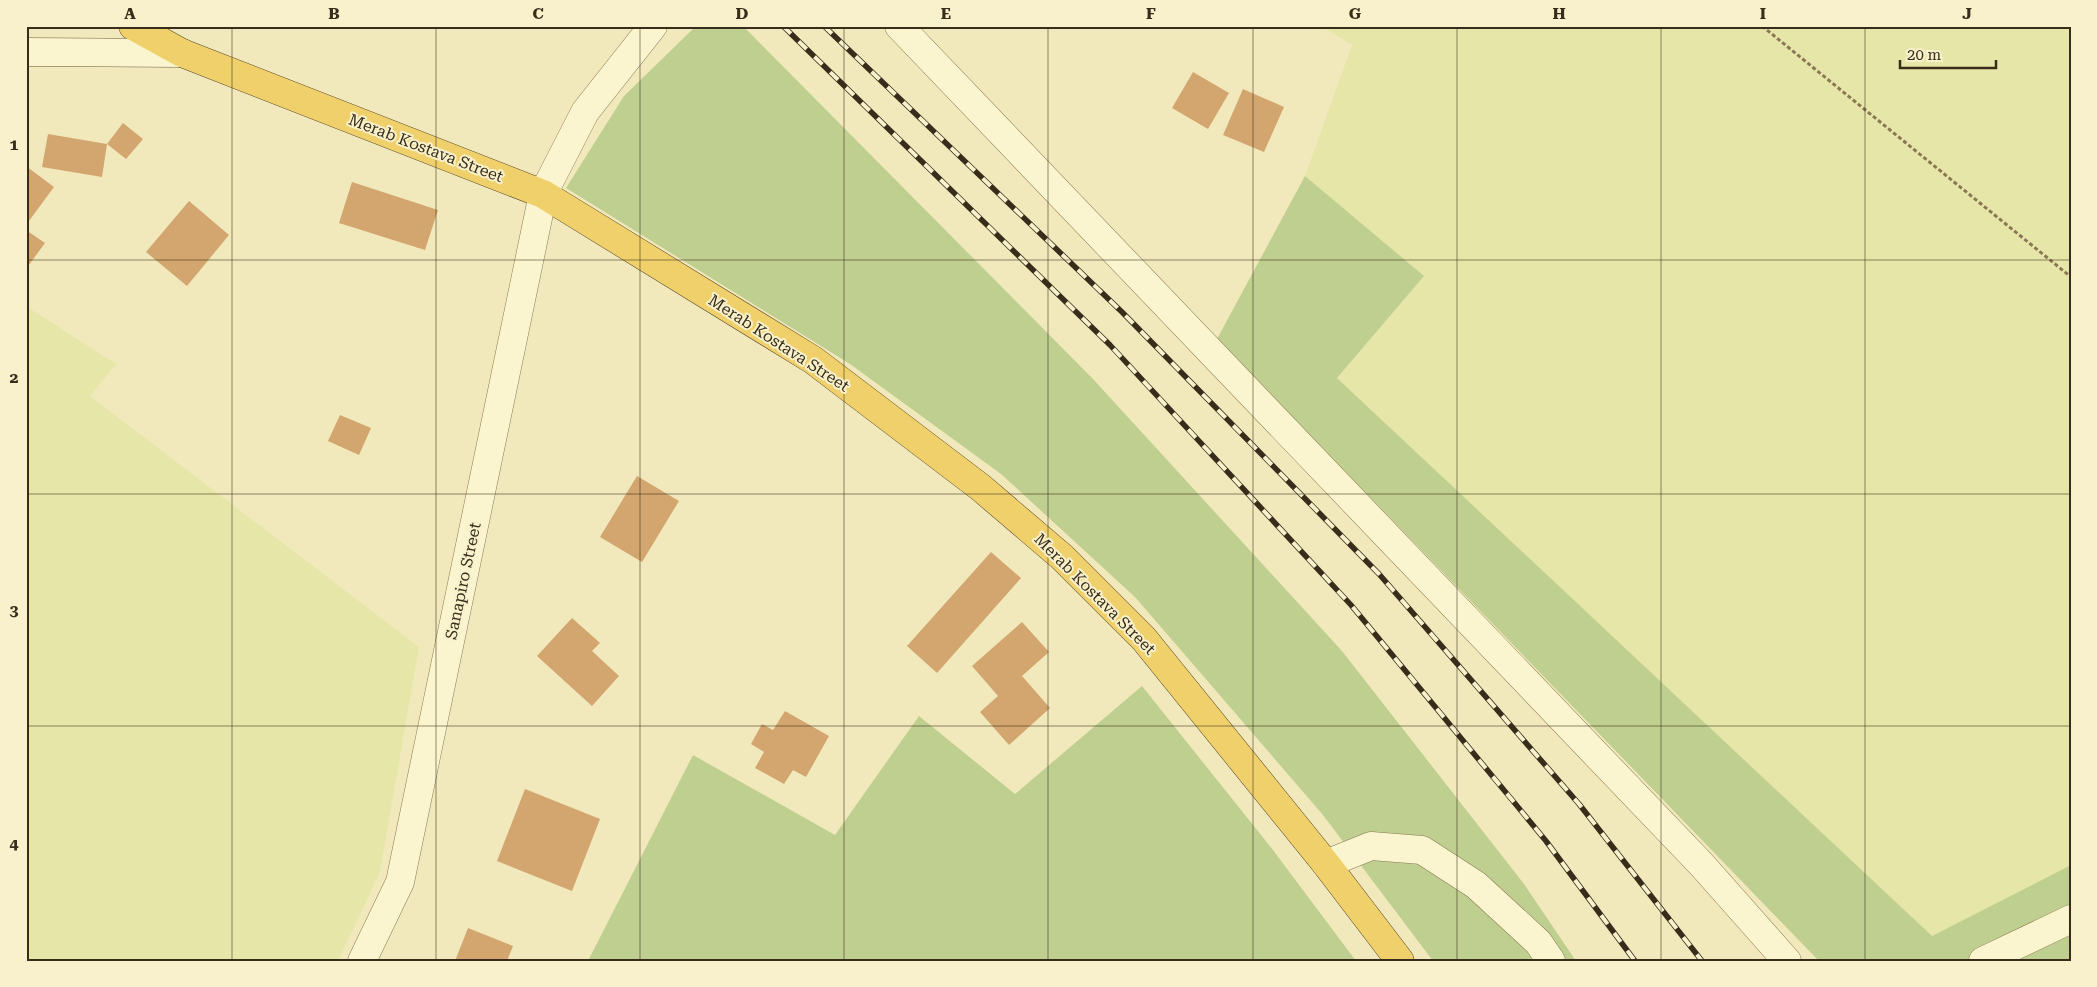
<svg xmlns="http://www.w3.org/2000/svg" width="2097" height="987" font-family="'Roboto Serif',serif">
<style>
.farmland{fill:#e7e6a9}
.green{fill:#bfcf8f}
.building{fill:#d2a66e}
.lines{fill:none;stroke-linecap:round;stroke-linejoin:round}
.minor-casing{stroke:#8a7854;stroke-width:29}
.secondary-casing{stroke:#6b5938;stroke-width:29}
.trunk-casing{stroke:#574529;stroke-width:29}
.path{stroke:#8a7854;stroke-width:3;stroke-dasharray:4 2.5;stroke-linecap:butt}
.minor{stroke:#fbf5cf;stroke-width:28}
.secondary{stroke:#fbf5cf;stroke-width:28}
.trunk{stroke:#f0d06a;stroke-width:28}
.rail-casing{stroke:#372d1a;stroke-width:5.5}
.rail{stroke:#f8f1cc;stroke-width:4;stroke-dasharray:11;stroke-linecap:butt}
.grid{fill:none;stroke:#372d1a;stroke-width:1;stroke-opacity:0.55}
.labels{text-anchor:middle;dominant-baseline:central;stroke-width:4;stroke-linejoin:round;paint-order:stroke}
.street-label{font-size:16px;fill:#372d1a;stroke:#f8f1cc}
.neatline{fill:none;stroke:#372d1a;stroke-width:2}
.grid-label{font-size:16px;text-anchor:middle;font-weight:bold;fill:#372d1a}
</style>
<rect width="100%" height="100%" fill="#f1e9bc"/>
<g class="farmland">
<path d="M1321 26H2071V865L1932 936 1337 378 1424 276 1305 176 1352 45Z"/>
<path d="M26 306 116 364 90 396 419 647 380 872 338 961H26Z"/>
</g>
<g class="green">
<path d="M696 26H743L1093 379 1342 651 1524 884 1576 961H1433L1323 815 1135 597 1001 474 850 364 566 188 624 96Z"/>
<path d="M1305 176 1424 276 1337 378 1932 936 2071 865V961H1819L1217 339Z"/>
<path d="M1142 686 1273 850 1356 961H588L693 755 835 835 919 716 1015 794Z"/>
</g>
<g class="building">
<path d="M1193 72 1229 93 1208 129 1172 108Z"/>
<path d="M1243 89 1284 107 1264 152 1223 135Z"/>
<path d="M123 123 143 139 126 159 107 144 102 177 42 167 48 134 107 144Z"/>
<path d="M26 166 54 187 26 225Z"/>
<path d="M352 182 438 210 425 250 339 223Z"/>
<path d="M189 201 229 235 187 286 146 252Z"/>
<path d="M26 230 45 243 26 269Z"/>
<path d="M340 415 371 428 359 455 328 441Z"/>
<path d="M637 476 679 501 642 562 600 537Z"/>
<path d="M991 552 1021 578 937 673 907 646Z"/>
<path d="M572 618 600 643 592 651 619 676 592 706 537 656Z"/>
<path d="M1022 622 1049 652 1022 676 1050 708 1009 745 980 712 998 696 972 666Z"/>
<path d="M785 711 829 736 806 777 793 770 784 784 755 768 764 752 751 744 762 724 773 730Z"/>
<path d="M525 789 600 819 572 891 497 861Z"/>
<path d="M468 928 513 946 507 961H455Z"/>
</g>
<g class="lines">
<g class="minor-casing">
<g id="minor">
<path d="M899 26 1702 865 1787 961"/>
<path d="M1326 864 1371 846 1422 850 1476 885 1538 942 1551 961"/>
<path d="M362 961 400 882 543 194 585 112 653 26"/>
<path d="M1983 961 2071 919"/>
</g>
</g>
<g class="secondary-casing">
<path id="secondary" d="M26 52 182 53"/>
</g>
<g class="trunk-casing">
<path id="trunk" d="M133 26 182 53 543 194 813 360 980 487 1062 557 1144 639 1326 864 1400 961"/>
</g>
<path class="path" d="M1762 26 2071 277"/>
<use href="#minor" class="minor"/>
<use href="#secondary" class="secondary"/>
<use href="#trunk" class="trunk"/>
<g class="rail-casing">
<g id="rail">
<path d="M783 26 1110 345 1351 605 1546 841 1635 961"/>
<path d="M824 26 1122 312 1379 574 1579 804 1702 961"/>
</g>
</g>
<use href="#rail" class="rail"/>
</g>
<path class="grid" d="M232 26V961M436 26V961M640 26V961M844 26V961M1048 26V961M1253 26V961M1457 26V961M1661 26V961M1865 26V961M26 260H2071M26 494H2071M26 726H2071"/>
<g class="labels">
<g class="street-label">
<text transform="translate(426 148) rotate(21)">Merab Kostava Street</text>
<text transform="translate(779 343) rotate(33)">Merab Kostava Street</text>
<text transform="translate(463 581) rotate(-78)">Sanapiro Street</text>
<text transform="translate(1095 594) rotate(45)">Merab Kostava Street</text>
</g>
</g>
<rect width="2097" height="987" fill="none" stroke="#f8f1cc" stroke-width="55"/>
<path d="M1900 60v8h96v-8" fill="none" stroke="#372d1a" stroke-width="2.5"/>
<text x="1907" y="60" font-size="15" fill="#372d1a" stroke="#f8f1cc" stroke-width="4" paint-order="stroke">20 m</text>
<rect x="28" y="28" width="2042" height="932" class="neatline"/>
<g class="grid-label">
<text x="130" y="19">A</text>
<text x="334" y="19">B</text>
<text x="538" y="19">C</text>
<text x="742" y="19">D</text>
<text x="946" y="19">E</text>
<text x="1151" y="19">F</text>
<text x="1355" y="19">G</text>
<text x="1559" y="19">H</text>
<text x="1763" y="19">I</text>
<text x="1967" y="19">J</text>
<text x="14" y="150">1</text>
<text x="14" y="383">2</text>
<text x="14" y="616">3</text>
<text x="14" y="849">4</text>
</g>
</svg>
